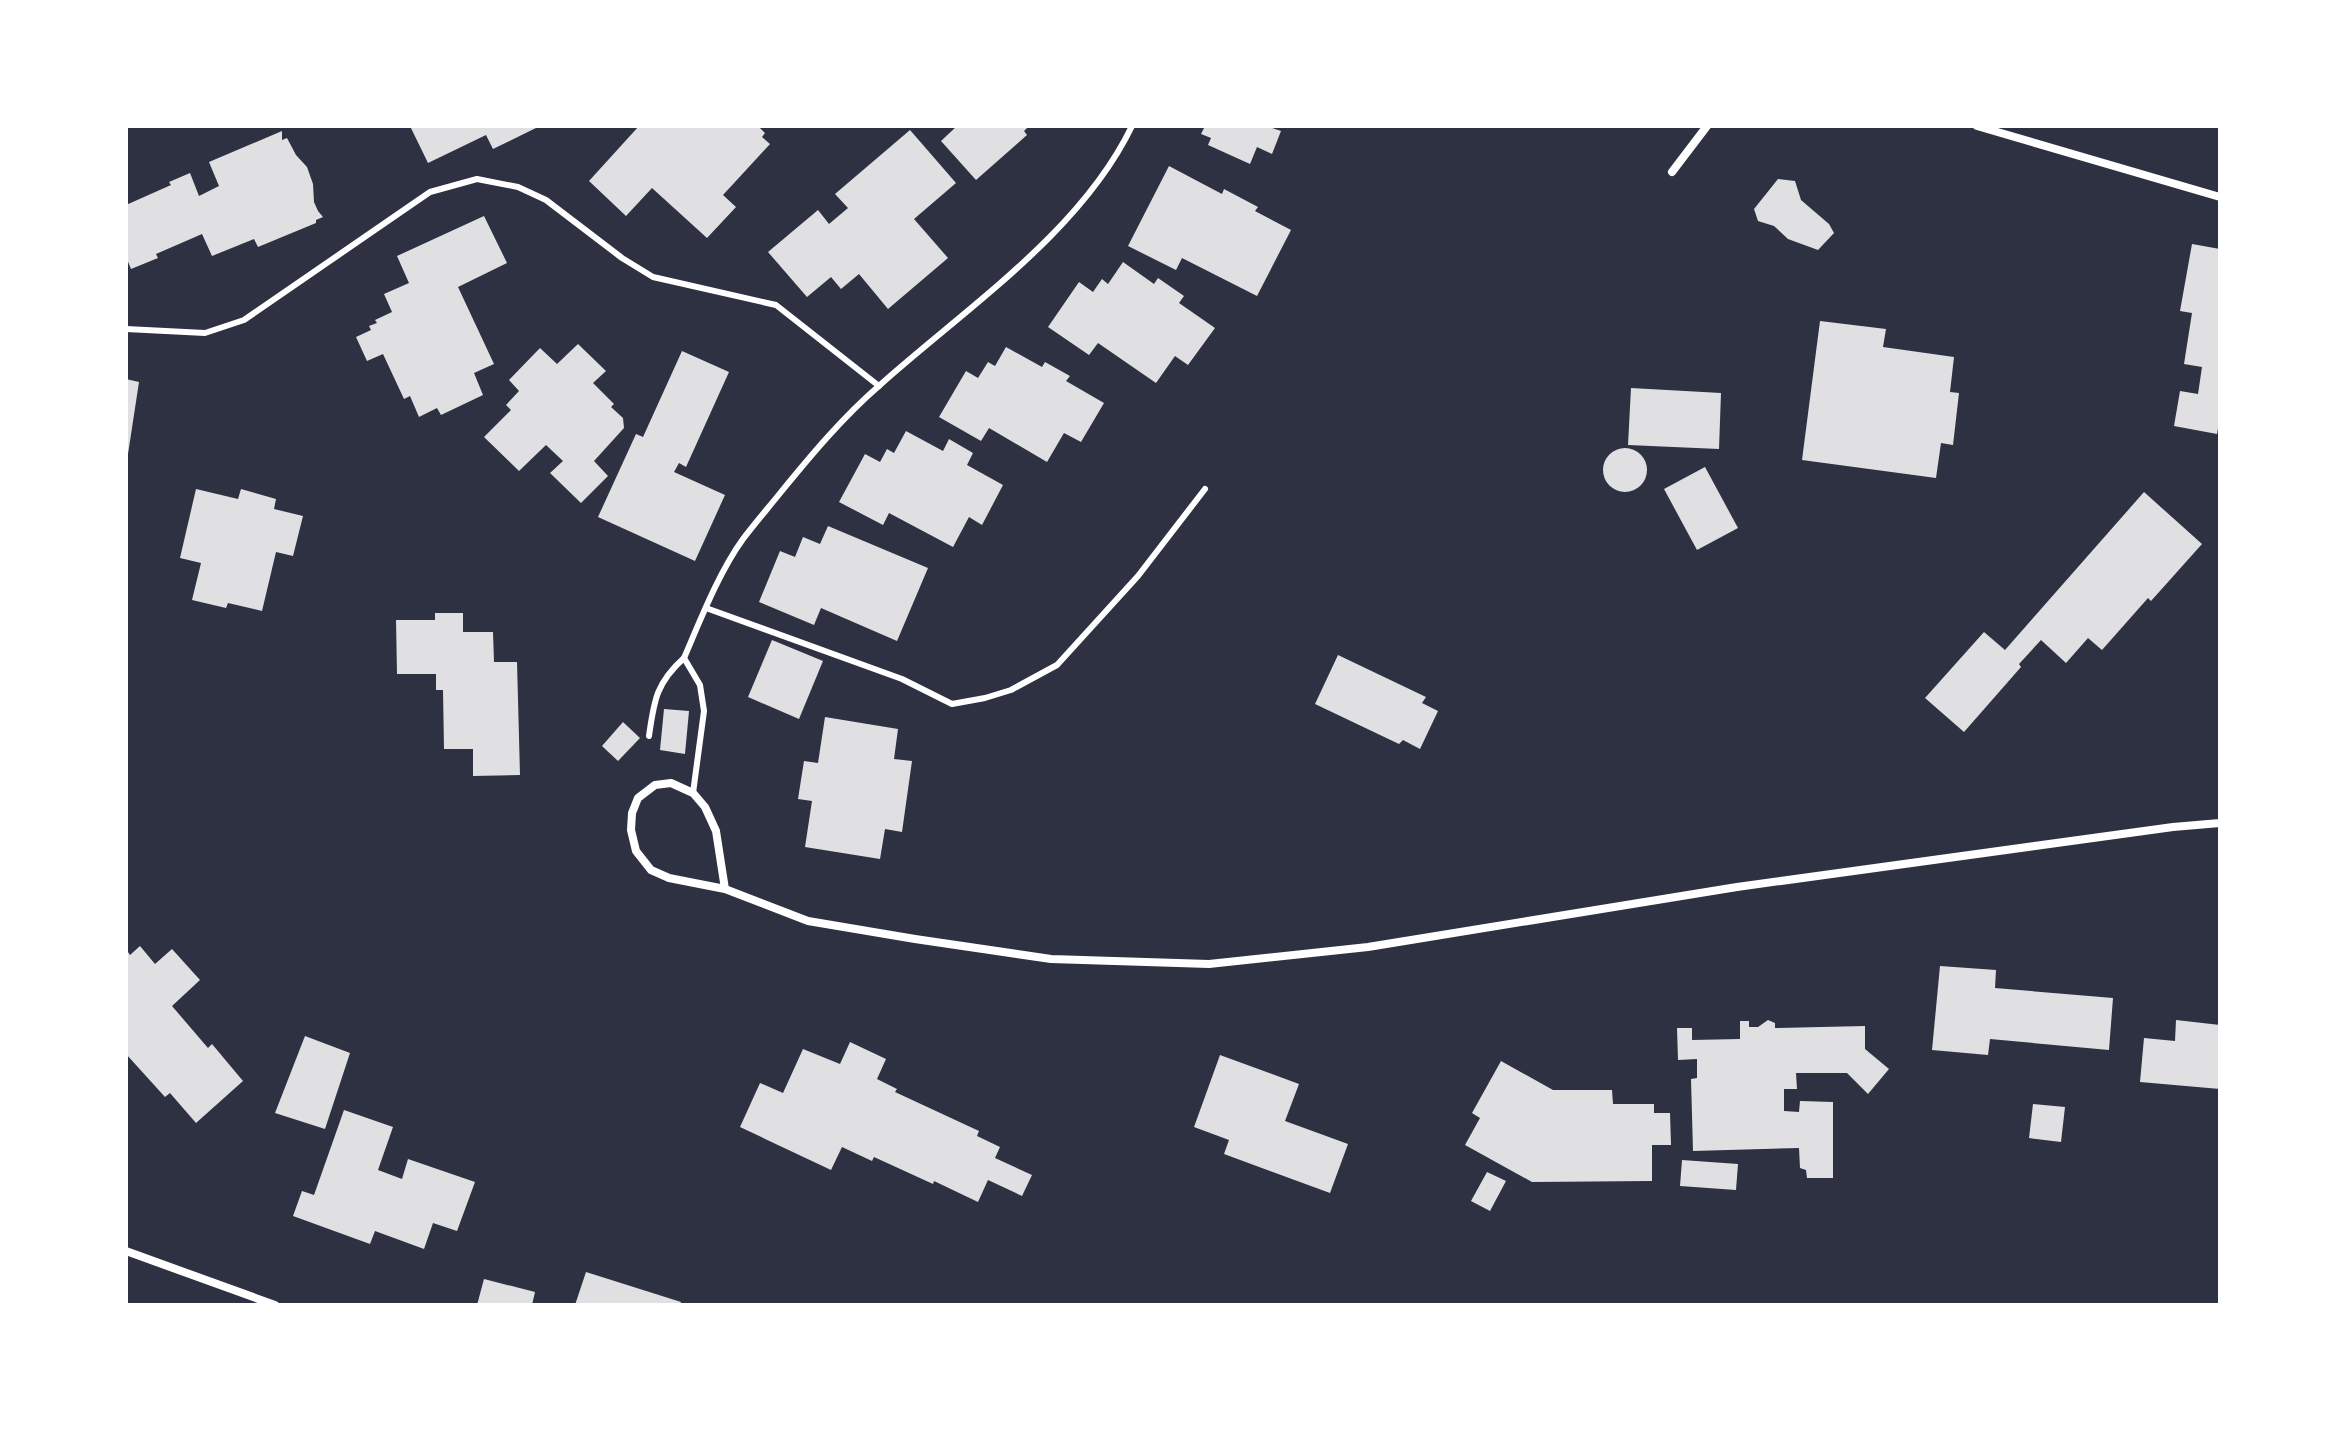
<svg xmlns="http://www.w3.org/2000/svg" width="2346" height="1431" font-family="Rubik,sans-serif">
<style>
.building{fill:#e0e0e3}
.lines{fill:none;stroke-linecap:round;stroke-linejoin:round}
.service{stroke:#fff;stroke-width:6}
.minor{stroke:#fff;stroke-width:8}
</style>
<rect width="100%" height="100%" fill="#2d3142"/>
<g class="building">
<path d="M410 126H540L493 149 486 135 428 163Z"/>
<path d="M639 126H758L765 133 762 137 770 144 723 195 736 207 707 238 652 188 626 216 589 181Z"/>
<path d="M957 126H1029L1024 131 1027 135 976 180 941 141Z"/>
<path d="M1205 126H1266L1281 131 1272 154 1257 147 1250 164 1208 145 1211 138 1201 134Z"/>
<path d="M910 130 956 183 914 219 948 258 888 309 859 274 841 289 831 277 807 297 768 252 818 210 829 224 848 208 835 194Z"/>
<path d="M282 131V140L287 138 296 155 307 167 313 184 314 202 318 211 323 217 316 220V223L258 247 254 239 212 256 202 234 156 254 158 258 131 269 126 257V205L171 185 169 182 190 173 199 196 219 186 209 162Z"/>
<path d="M1169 166 1222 194 1224 189 1258 207 1255 211 1291 230 1257 296 1182 258 1176 270 1128 246Z"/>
<path d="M1778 179 1795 181 1801 200 1829 224 1834 233 1818 250 1788 239 1774 226 1758 221 1754 209Z"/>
<path d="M484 216 507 263 458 287 494 364 474 373 483 395 441 415 437 408 419 417 410 396 404 399 383 354 367 361 356 337 371 330 369 326 377 323 375 320 392 312 384 294 409 283 397 256Z"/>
<path d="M2192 244 2220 249V417L2217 434 2174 426 2180 391 2198 394 2202 367 2184 364 2192 313 2180 311Z"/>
<path d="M1123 262 1154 284 1158 278 1184 296 1179 303 1215 328 1188 365 1175 356 1156 383 1098 343 1089 355 1048 327 1079 282 1093 292 1102 279 1108 284Z"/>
<path d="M1820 321 1886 329 1883 347 1954 357 1950 392 1959 393 1953 445 1941 443 1936 478 1802 460Z"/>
<path d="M578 344 606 371 593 383 614 404 611 407 623 418 624 428 594 461 608 476 581 503 550 473 563 461 546 445 519 471 484 437 511 410 506 405 519 391 509 380 540 348 557 364Z"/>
<path d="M1006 347 1042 367 1045 362 1070 376 1066 381 1104 403 1081 442 1064 433 1047 462 989 428 981 441 939 417 966 371 978 378 988 362 995 366Z"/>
<path d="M682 351 729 372 686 467 679 463 674 472 725 495 695 561 598 517 636 434 643 437Z"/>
<path d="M126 379 139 382 128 454H126Z"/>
<path d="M1631 388 1721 393 1719 449 1628 445Z"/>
<path d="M906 431 943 451 949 439 973 453 967 465 1003 485 982 525 969 517 953 547 889 513 883 525 839 502 865 454 880 462 887 449 894 453Z"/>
<circle cx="1625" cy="470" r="22"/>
<path d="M1705 467 1738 528 1697 550 1664 489Z"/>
<path d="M196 489 238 499 241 489 276 499 274 509 303 516 293 556 276 552 262 611 228 603 226 608 192 600 201 563 180 558Z"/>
<path d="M2144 492 2202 544 2151 601 2148 598 2102 650 2088 638 2066 663 2041 640 2019 664 2021 667 1964 732 1925 698 1984 632 2005 650Z"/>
<path d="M828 526 928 568 897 641 821 608 814 625 759 602 780 551 795 557 803 537 820 544Z"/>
<path d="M435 613H463V632H493L494 662H517L520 775 473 776V749H444L443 690H436V674H397L396 620H435Z"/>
<path d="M772 640 823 661 799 719 748 697Z"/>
<path d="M1338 655 1426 697 1422 703 1438 711 1420 749 1403 740 1399 744 1315 704Z"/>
<path d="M664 709 689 711 685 754 660 750Z"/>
<path d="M825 717 898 729 894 759 912 761 902 832 885 829 880 859 805 847 812 801 798 799 804 761 818 763Z"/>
<path d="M623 722 640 738 618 761 602 746Z"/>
<path d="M140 946 155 964 172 949 200 980 172 1006 208 1048 212 1044 243 1081 196 1123 170 1093 165 1097 126 1054V949L130 955Z"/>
<path d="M1940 966 1996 970 1995 988 2113 998 2109 1050 1990 1039 1988 1055 1932 1050Z"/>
<path d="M1768 1020 1775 1023V1028L1865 1026V1049L1889 1069 1868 1094 1847 1073H1796L1797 1089H1784V1111L1799 1112 1800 1101 1833 1102V1178H1807L1806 1170 1800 1168 1799 1148 1693 1151 1691 1079 1697 1078V1059L1678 1060 1677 1028H1692V1040L1740 1039V1021H1749V1027H1758Z"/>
<path d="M2176 1020 2220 1025V1089L2140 1082 2144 1038 2175 1041Z"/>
<path d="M305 1036 350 1053 325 1129 275 1113Z"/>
<path d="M850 1042 886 1059 877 1079 897 1089 895 1092 979 1131 977 1136 1000 1147 995 1158 1032 1175 1022 1196 988 1180 978 1202 934 1181 933 1184 874 1157 872 1161 842 1147 831 1170 740 1127 760 1083 783 1093 803 1049 840 1064Z"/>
<path d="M1220 1055 1299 1084 1285 1121 1348 1144 1330 1193 1224 1154 1229 1140 1194 1127Z"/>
<path d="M1501 1061 1553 1090H1612L1613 1104H1654V1113H1670L1671 1145H1652V1181L1532 1182 1465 1145 1480 1118 1472 1113Z"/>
<path d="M2033 1104 2065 1107 2061 1142 2029 1138Z"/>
<path d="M344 1110 393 1127 378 1170 402 1179 408 1159 475 1182 457 1231 433 1223 424 1249 375 1231 370 1244 293 1216 302 1191 314 1195Z"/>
<path d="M1682 1160 1738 1164 1736 1190 1680 1186Z"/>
<path d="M1487 1172 1506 1181 1490 1211 1471 1201Z"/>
<path d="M586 1272 681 1302 680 1305H575Z"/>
<path d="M484 1279 535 1292 532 1305H477Z"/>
</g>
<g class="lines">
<g class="service">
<path d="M126 329 205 333 244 320 430 192 477 179 518 187 546 200 622 258 653 277 776 305 879 386"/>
<path d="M706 608 902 679 952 704 985 698 1011 690 1057 665 1138 576 1205 489"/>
<path d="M684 658C700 621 719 572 743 539 755 523 769 507 781 492 812 454 843 417 880 385 966 308 1081 232 1132 126"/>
<path d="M649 736C654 701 656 683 684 658L700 685 704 711 693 793"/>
</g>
<g class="minor">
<path d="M1977 126 2220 197"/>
<path d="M1672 172 1707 126"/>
<path d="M725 889 716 831 705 807 693 793 671 783 655 785 638 798 632 813 631 830 636 851 651 870 669 878 725 889 808 921 915 939 1051 959 1209 964 1368 947 1737 887 2173 827 2220 823"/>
<path d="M126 1251 275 1305"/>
</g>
</g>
<rect width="2346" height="1431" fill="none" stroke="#ffffff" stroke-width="256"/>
</svg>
